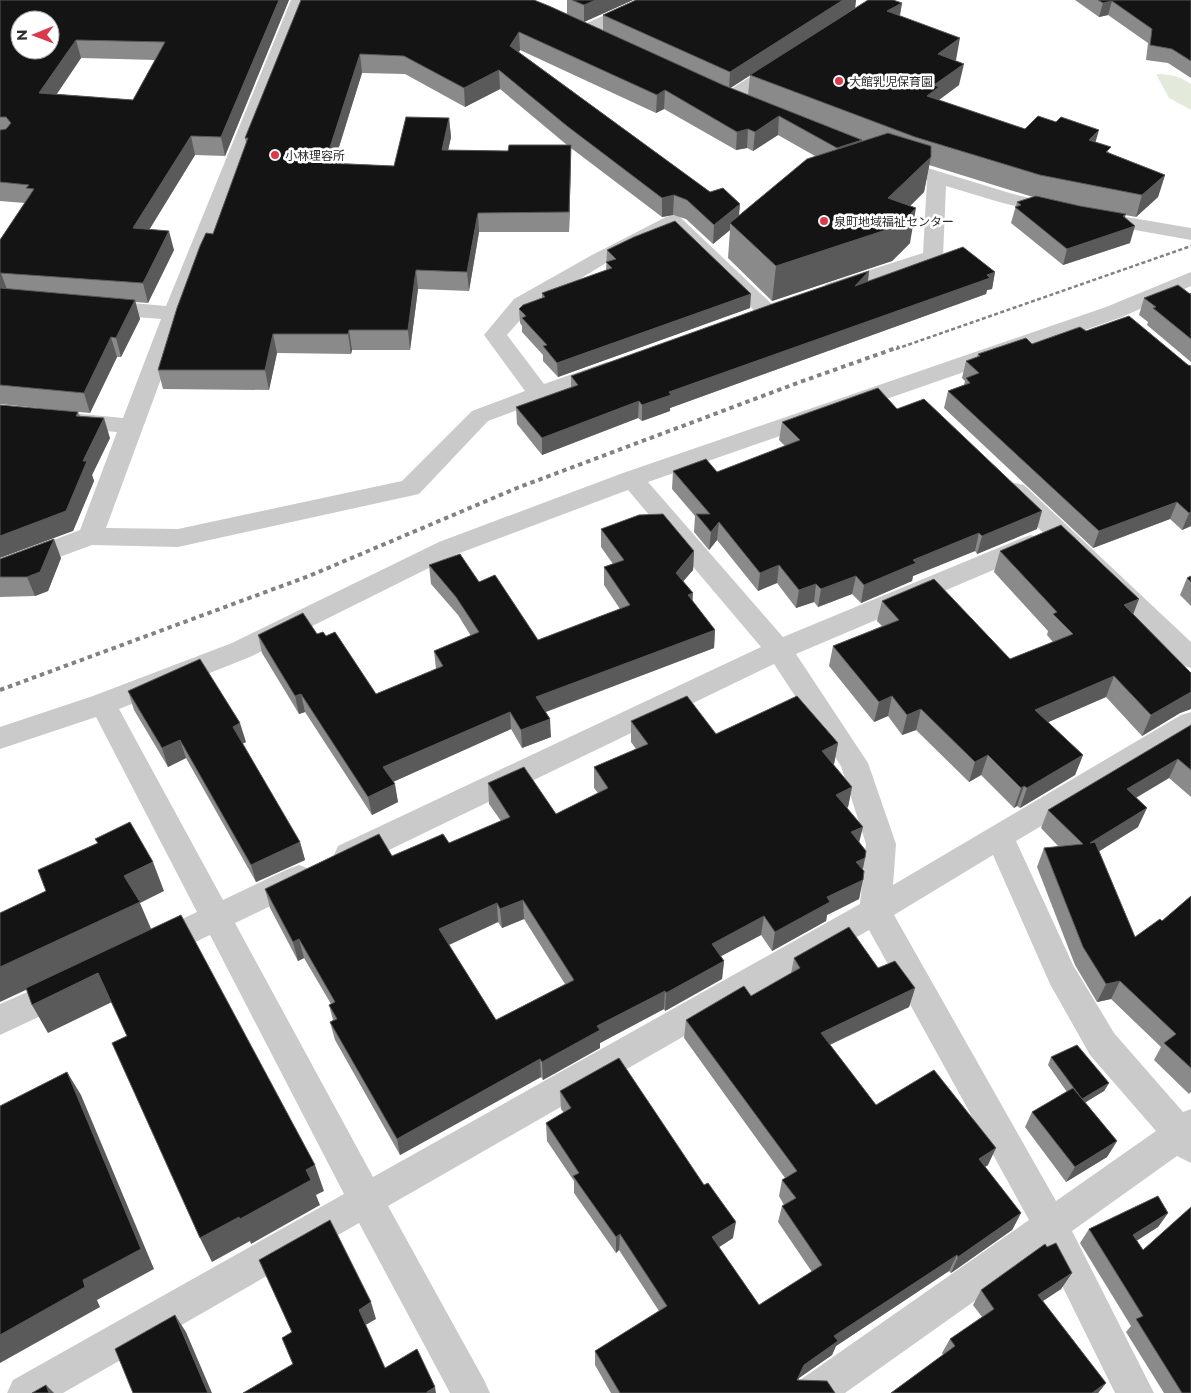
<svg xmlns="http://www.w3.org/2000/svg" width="1191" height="1393" font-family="Montserrat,'Noto Sans JP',sans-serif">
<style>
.green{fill:#e4eadb}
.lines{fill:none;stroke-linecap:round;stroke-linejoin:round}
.minor{fill:#cacaca;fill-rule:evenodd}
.rail-far1{stroke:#828282;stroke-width:2.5;stroke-dasharray:4 2.5;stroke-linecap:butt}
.rail{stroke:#828282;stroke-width:4;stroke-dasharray:4.5 4;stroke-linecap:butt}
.wall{fill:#8a8a8a;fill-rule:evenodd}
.shaded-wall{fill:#5a5a5a}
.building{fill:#141414;stroke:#5a5a5a;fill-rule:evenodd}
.poi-dot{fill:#d93a4c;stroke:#fff;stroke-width:2}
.labels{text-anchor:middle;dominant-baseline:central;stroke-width:5;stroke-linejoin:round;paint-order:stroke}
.far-poi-label{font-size:12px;fill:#2d2d2d;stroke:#fff;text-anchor:start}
</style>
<rect width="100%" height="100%" fill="#fff"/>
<path class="green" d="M1156 74C1170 74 1179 76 1191 84V110L1169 98Z"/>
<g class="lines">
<g class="minor">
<path d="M291 0H309L203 265 106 528 178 529 402 481 472 411 525 391 484 335 514 299 592 255 666 217 673 215 680 217 779 311 776 316 768 318 760 316 671 230 606 263 530 309 507 335 544 384 607 362 615 364 618 369 615 374 488 421 419 494 178 547 92 545 0 579V560L80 530 117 432 0 422V406L123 418 161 319 99 314 91 312 88 307 91 302 99 300 166 306Z"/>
<path d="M638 0H662L659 4 590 35 584 36 578 35 575 31 578 27Z"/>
<path d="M781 60 787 61 790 65 787 69 737 102 730 104 723 102 721 98 723 94 775 61Z"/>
<path d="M921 166 1013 194 1062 206 1065 210 1062 214 1055 216 999 202 946 186 943 257 940 261 842 294 834 295 826 294 823 289 826 284 923 253 927 180 914 176 911 172 914 168Z"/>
<path d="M1097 212 1191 228V240L1090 222 1087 218 1090 214Z"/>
<path d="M1191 272V286L1122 317 648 482 783 637 1022 538 1031 535 1040 538 1044 544 1040 550 796 654 868 763 896 844 893 885 1181 715 1191 712V737L1016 841 1073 965 1114 1033 1183 1112 1191 1109V1163L1177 1156 1072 1231 1154 1393H1115L1045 1251 845 1393H794L800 1380 1029 1220 869 930 388 1206 484 1380 490 1393H450L359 1223 63 1393H7L13 1380 344 1194 210 935 155 961 144 957 139 947 144 937 197 912 96 717 0 749V727L93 696 232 643 439 542 623 473 1106 307ZM628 490 761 647 338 846 334 855 338 864 349 867 360 864 774 664 841 766 866 844 860 904 373 1177 235 923 310 887 314 878 310 869 299 865 288 869 223 900 119 709 250 657 457 554ZM993 855 1050 984 1090 1055 1156 1131 1056 1201 894 915Z"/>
<path d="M1015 483 1024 485 1191 642V668L1181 665 1006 497 1003 491 1006 485Z"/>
<path d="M66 975 77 979 82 989 77 999 0 1035V1004Z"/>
</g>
<path class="rail-far1" d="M896 349 1191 246"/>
<path class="rail" d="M0 690 309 576 517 488 800 382 899 347"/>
</g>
<g class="wall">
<path d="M0 0H289L225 156 195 155 149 230 174 250 148 303 135 302 140 319 121 357H117L90 413 78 412 80 416 110 438 92 475 94 481 73 531 66 411 0 404V240L25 203 0 201ZM81 58 155 60 133 100 57 94Z"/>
<path d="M301 0 567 14V0H633L584 22 603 30V15L636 0H856L855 8 767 64 902 3 900 16 956 60H955L959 85 939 100 1025 129 1096 142 1110 153 1165 175 1158 197 1136 217 1125 215V218L1130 243 1063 265 1011 223 1017 202 1033 197 929 165 924 192 910 206V243L892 261 772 301 728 258 730 230 713 244 686 219 673 215 662 217 571 148 569 232H479L469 291 418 289 410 350H352L351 354 277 353 269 390 163 389 158 370 213 234 246 143 245 138ZM520 50 656 113 664 109 736 150 747 148 753 151 778 135 815 156 739 216 740 204 710 192 519 52ZM362 73 405 74 465 107 500 89 567 145 508 151 448 150 451 137 449 118 394 166 334 163ZM750 75 748 95 730 88Z"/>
<path d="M1075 0H1191V78L1168 63 1146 60 1148 43 1108 15 1099 17Z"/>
<path d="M607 250 750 308 558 377 543 361V355L522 332V326L520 323 519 309 542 298V293L606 271Z"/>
<path d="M869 271 868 282 995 272 992 289 987 290 986 294 670 408V411L642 421 638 418 542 455 517 424 516 407 571 387V376Z"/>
<path d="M1191 293V362L1147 325 1148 322 1139 315 1144 298Z"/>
<path d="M1086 331 1191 366V526L1182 530 1170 519 1093 548 944 408 948 391 964 385 965 381 962 378 966 361 977 357 978 354 1032 344Z"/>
<path d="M897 409 1037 529 977 554 975 551 913 576 912 581 861 603 852 594 818 607 814 602 796 608 777 583 758 591 717 540 709 550 694 532 695 516 672 489 673 471 717 472 785 446 779 440 782 422Z"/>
<path d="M601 529 694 551 693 570 683 581 692 601 715 630 714 648 546 712 551 737 522 748 511 729 393 782 398 802 372 815 305 712 299 714 262 653 258 635 317 634 326 636 376 694 436 669 434 651 471 636 458 615 431 584 429 565 479 582 538 640 620 609 604 585V567L613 564 601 547Z"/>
<path d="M1000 551 1133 614 1191 673V709L1180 713 1142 736 1106 697 1048 722 1083 755 1075 775 1020 808 1017 806 1014 808 981 775 969 782 916 730 902 735 888 716 874 722 829 666 833 646 882 626 877 621 882 601 1010 659 1053 642 1047 635 1048 631 994 572Z"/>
<path d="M61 558 48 591 35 596 0 597V559Z"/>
<path d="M1191 576V606L1180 595 1187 578Z"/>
<path d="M128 691 246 742 242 743 300 842 305 860 256 882 186 758 168 767 134 710Z"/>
<path d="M631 721 716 734 838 743 834 764H833L852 787 848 807 847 808 865 858 863 870 859 899 827 915 826 921 772 951 761 935 721 956 724 961 722 979 665 1011 664 1009 600 1043V1048L543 1080 541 1077 400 1155 335 1040 330 1022 333 1020 329 1005 331 1004 304 958 298 961 270 908 265 889 392 856 449 843 501 821 489 804 488 783 556 814 598 793 594 788V767L636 749 631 742ZM524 919 565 984 496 1020 449 945 498 922 502 928Z"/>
<path d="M1191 725V797L1169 778 1136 798 1138 827 1099 851 1135 937 1162 921 1191 896V1092L1189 1094 1154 1060 1161 1047 1111 999 1097 1002 1075 965 1037 867 1044 848 1059 847 1041 828 1048 810Z"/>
<path d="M794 958 878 968 915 988 909 1007 830 1045 876 1105 988 1165 985 1167 1021 1213 1012 1230 951 1273 949 1271 836 1346 832 1355 799 1378 798 1380 835 1393H611L595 1365V1351L659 1311 619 1250 616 1253 574 1193V1181L547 1141 546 1123 564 1113 561 1109 560 1091 733 1238 719 1247 759 1305 812 1272 778 1222 782 1206 784 1205 779 1196 782 1180 785 1178 684 1038 686 1020 751 996 791 974Z"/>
<path d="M1051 1057 1109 1083 1104 1091 1085 1102 1117 1141 1107 1157 1066 1182 1025 1127 1032 1112 1067 1092 1048 1065Z"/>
<path d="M1168 1213 1158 1227 1136 1240 1191 1393H1164L1126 1332 1131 1326 1080 1243 1089 1229Z"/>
<path d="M1072 1273 1061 1289 1043 1301 1106 1383 1098 1393H891L943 1355 942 1353 950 1339 982 1317 973 1305 981 1290Z"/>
</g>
<g class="shaded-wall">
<path d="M279 0H289L225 156 221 137Z"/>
<path d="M596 0H633L584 22V5Z"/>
<path d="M843 0H856L855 8 729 89 730 72Z"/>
<path d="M1112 1 1108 15 1099 17 1103 3Z"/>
<path d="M902 3 898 24 887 11Z"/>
<path d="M519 32 520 50 511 64 510 46Z"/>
<path d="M960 38 956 60 934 75 938 54Z"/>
<path d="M76 40 81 58 45 111 39 93Z"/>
<path d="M360 54 362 73 328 182 325 163Z"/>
<path d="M964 64 959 85 936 102 927 96 934 85Z"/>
<path d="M499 70 500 89 465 107 464 88Z"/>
<path d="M665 90 664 109 656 113 657 95Z"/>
<path d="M779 116 778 135 753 151 755 132Z"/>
<path d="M449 118 451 137 444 169 442 150Z"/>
<path d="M748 129 747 148 736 150 737 132Z"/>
<path d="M1099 130 1093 151 1089 140Z"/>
<path d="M191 136 195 155 138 248 133 228Z"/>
<path d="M862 140 860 159 834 167 837 148Z"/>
<path d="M571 145V164L569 232V212Z"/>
<path d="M931 157 924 192 885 231 916 208 910 243 892 261 772 301 776 266 888 198Z"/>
<path d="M1165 175 1158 197 1136 217 1142 195Z"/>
<path d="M674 195 673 215 662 217V198Z"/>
<path d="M740 204 738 223H730V230L713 244 714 225Z"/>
<path d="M478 213 479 232 469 291 467 272Z"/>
<path d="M1126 214 1121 230 1135 226 1130 243 1063 265 1067 249 1123 216Z"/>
<path d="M169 231 174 250 148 303 143 283Z"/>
<path d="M416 270 418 289 410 350 408 330Z"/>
<path d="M869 271 867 288 855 286Z"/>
<path d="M995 272 992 289 987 290 986 294 670 408V411L642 421V405L669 392Z"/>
<path d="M0 273H1L8 292 0 294Z"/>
<path d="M751 294 750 308 558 377 557 363Z"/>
<path d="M135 300 140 319 121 357 116 338Z"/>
<path d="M349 330 352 350 351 354 348 334Z"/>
<path d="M273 334 277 353 269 390 265 370Z"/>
<path d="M111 337 117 357 90 413 84 393Z"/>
<path d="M639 401 638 418 542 455V438Z"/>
<path d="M104 418 110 438 92 475 94 481 73 531 0 558V536L83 461Z"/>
<path d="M1177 502 1170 519 1093 548 1099 531Z"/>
<path d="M1042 511 1037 529 977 554 982 536Z"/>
<path d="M1191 512V526L1182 530 1189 513Z"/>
<path d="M719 522 717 540 709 550 711 532Z"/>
<path d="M979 533 975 551 913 576 912 581 861 603 864 585 913 560Z"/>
<path d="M54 539 61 558 48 591 35 596 27 577Z"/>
<path d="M694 551 693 570 675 591 676 573Z"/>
<path d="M779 565 777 583 758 591 760 573Z"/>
<path d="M856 576 852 594 818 607 821 589Z"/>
<path d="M816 584 814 602 796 608 799 590Z"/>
<path d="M693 593 692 611 688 595Z"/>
<path d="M1139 599 1131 620 1124 605Z"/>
<path d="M715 630 714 648 537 715 536 697Z"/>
<path d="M1114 676 1106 697 1028 731 1035 710Z"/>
<path d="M1191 692V709L1180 713 1142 736 1151 715Z"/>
<path d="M301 694 305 712 299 714 295 696Z"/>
<path d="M892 696 888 716 874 722 879 702Z"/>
<path d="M921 709 916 730 902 735 907 715Z"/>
<path d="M510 712 511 729 386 785 383 767Z"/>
<path d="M550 719 551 737 522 748 521 730Z"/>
<path d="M240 723 246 742 238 746 233 727Z"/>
<path d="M180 740 186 758 168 767 162 748Z"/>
<path d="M838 743 834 764 818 771 822 751Z"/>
<path d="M988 755 981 775 969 782 975 762Z"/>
<path d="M1083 755 1075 775 1020 808 1027 788Z"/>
<path d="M1178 759 1169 778 1118 808 1127 789Z"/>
<path d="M395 784 398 802 372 815 368 797Z"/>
<path d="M1024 786 1017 806 1014 808 1021 788Z"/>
<path d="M852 787 848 807 832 815 836 795Z"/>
<path d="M1147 808 1138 827 1082 862 1090 843Z"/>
<path d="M863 827 858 847 851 832Z"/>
<path d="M300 842 305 860 256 882 251 865Z"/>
<path d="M865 858 861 877 856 862Z"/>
<path d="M153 862 164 891 140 903 152 931 0 1002V967L124 876Z"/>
<path d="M863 880 859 899 827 915 826 921 772 951 775 932 827 897Z"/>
<path d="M523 900 524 919 502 928 500 909Z"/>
<path d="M497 903 498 922 442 948 439 929Z"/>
<path d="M764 916 761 935 710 962 712 944Z"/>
<path d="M299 939 304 958 298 961 293 942Z"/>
<path d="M724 961 722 979 665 1011 666 993Z"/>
<path d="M98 973 112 1002 48 1033 32 1005Z"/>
<path d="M1120 981 1111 999 1097 1002 1106 984Z"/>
<path d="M915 988 909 1007 816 1051 821 1033Z"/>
<path d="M665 991 664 1009 600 1043V1048L543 1080 542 1062 597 1026Z"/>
<path d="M540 1059 541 1077 400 1155 397 1139Z"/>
<path d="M67 1072 81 1095 154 1269 97 1300 100 1307 0 1363V1335L83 1280Z"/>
<path d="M1109 1083 1104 1091 1078 1107 1082 1099Z"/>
<path d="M1117 1141 1107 1157 1066 1182 1075 1167Z"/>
<path d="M996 1148 988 1165 971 1176 979 1159Z"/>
<path d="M315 1165 324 1191 316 1195 320 1205 251 1244 250 1241 212 1262 200 1238 306 1170Z"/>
<path d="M1021 1213 1012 1230 951 1273 958 1257Z"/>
<path d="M1168 1213 1158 1227 1124 1249 1133 1235Z"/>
<path d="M736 1222 733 1238 710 1253 712 1237Z"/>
<path d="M620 1234 619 1250 616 1253V1237Z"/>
<path d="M957 1255 949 1271 836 1346 832 1355 799 1378 792 1393 797 1380 804 1365 834 1336Z"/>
<path d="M1072 1273 1061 1289 1029 1310 1038 1295Z"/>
<path d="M371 1302 376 1319 364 1326 359 1310Z"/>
<path d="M175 1315 186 1332 212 1393H208Z"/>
<path d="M1106 1383 1098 1393H1092Z"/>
<path d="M46 1385 54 1393H49Z"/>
<path d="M435 1387 436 1393H427V1392Z"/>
</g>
<g class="building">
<path d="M0 0H279L221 137 191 136 133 228 169 231 143 283 0 273V240L34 189 26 188 29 185 0 182V130L6 129 11 123 6 117H0ZM20 20H50V50H20ZM76 40 165 42 133 100 39 93Z"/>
<path d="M301 0H534L549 6 723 85 862 140 837 148 779 116 755 132 748 129 737 132 665 90 657 95 519 32 510 46 710 192 723 188 740 204 714 225 687 200 674 195 662 198 567 126 499 70 464 88 404 56 360 54 325 163 394 166 406 117 449 118 442 150 508 151 509 145H571L569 212 478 213 467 272 416 270 408 330H349L348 334H273L265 370H158L177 308 200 246 206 233 213 234 248 138H245Z"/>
<path d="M572 0H596L584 5Z"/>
<path d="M636 0H843L730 72 603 15Z"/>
<path d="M868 0H893L902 3 887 11 960 38 938 54 964 64 934 85 939 87 927 96 1025 129 1038 116 1056 122 1061 117 1099 130 1089 140 1111 147 1106 152 1165 175 1142 195 1040 175 915 137 750 75Z"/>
<path d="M1098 0H1191V61L1172 49 1150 45 1152 29 1112 1 1103 3Z"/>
<path d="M888 133 931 146V157L888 198 916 208 898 226 776 266 730 223 807 159Z"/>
<path d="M1036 196 1080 206 1126 214 1123 216 1135 226 1067 249 1015 207 1021 205 1017 202Z"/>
<path d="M675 221 751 294 557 363 543 346 547 345 522 318 526 316 519 309 523 305 545 297 542 293 612 268 606 262 616 259 607 250 634 237Z"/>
<path d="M963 247 995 272 987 275 990 278 669 392 671 395 642 405 639 401 542 438 516 407 578 385 571 376 778 302 869 271 855 286Z"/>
<path d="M1178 285 1190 294 1191 293V339L1153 308 1156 307 1144 298Z"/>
<path d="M0 288 135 300 116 338 111 337 84 393 0 385Z"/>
<path d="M1129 316 1188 365 1191 366V512L1189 513 1177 502 1099 531 948 391 970 383 966 378 979 373 966 361 980 356 978 354 1026 338 1032 344 1080 327 1086 331Z"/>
<path d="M878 388 897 409 924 399 1042 511 982 536 979 533 913 560 916 563 864 585 856 576 821 589 816 584 799 590 779 565 760 573 719 522 711 532 696 514H710L673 471 706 459 717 472 800 440 782 422Z"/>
<path d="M0 405 78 412 76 416 104 418 83 461H87L66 511 0 536Z"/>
<path d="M663 514 694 551 676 573 693 593 688 595 715 630 536 697 550 719 521 730 510 712 383 767 395 784 368 797 301 694 295 696 258 635 303 613 317 634 323 632 326 636 335 632 376 694 443 666 434 651 479 632 456 597 429 565 460 554 479 582 495 575 538 640 630 605 604 567 624 560 601 529 639 515Z"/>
<path d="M1061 525 1139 599 1124 605 1191 673V692L1151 715 1114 676 1035 710 1083 755 1027 788 1024 786 1021 788 988 755 975 762 921 709 907 715 892 696 879 702 833 646 899 620 882 601 934 579 1010 659 1073 634 1053 614 1057 612 1000 551Z"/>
<path d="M54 539 40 572 27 577H0V559Z"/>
<path d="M1191 576V582L1187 578Z"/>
<path d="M200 659 240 723 233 727 300 842 251 865 180 740 162 748 128 691Z"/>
<path d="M687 696 716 734 797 696 838 743 822 751 852 787 836 795 863 827 851 832 866 851 865 858 856 862 864 871 863 880 827 897 830 902 775 932 764 916 712 944 724 961 666 993 665 991 597 1026 600 1030 542 1062 540 1059 397 1139 330 1022 337 1019 329 1005 335 1002 299 939 293 942 265 889 379 834 392 856 443 834 449 843 510 817 488 783 524 767 556 814 608 788 594 767 648 744 631 721ZM523 900 574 980 496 1020 439 929 497 903 500 909Z"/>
<path d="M1191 725V770L1178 759 1127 789 1147 808 1090 843 1095 842 1135 937 1160 919 1162 921 1191 896V1068L1164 1043 1176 1034 1120 981 1106 984 1083 947 1044 848 1083 844 1048 810Z"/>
<path d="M130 822 153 862 124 876 140 902 0 967V913L46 891 38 870 98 843 95 839Z"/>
<path d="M181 915 315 1165 306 1170 311 1180 240 1219 239 1217 200 1238 112 1043 127 1036 98 973 32 1005 26 988Z"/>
<path d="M849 927 878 968 895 961 915 988 821 1033 876 1105 934 1070 996 1148 979 1159 1021 1213 958 1257 957 1255 834 1336 838 1341 804 1365 797 1380 827 1381 835 1393H620L595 1351 667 1306 620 1234 616 1237 573 1176 579 1173 546 1123 571 1108 560 1091 619 1058 704 1185 708 1183 736 1222 712 1237 759 1305 822 1265 782 1206 796 1198 782 1180 797 1171 686 1020 744 986 751 996 800 968 794 958Z"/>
<path d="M1077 1045 1109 1083 1082 1099 1051 1057Z"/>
<path d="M67 1072 141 1249 83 1280 85 1287 0 1335V1106Z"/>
<path d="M1073 1088 1117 1141 1075 1167 1032 1112Z"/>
<path d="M1158 1196 1168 1213 1133 1235 1143 1250 1191 1207V1393H1182L1136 1319 1143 1316 1089 1229Z"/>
<path d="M330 1220 371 1302 359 1310 385 1368 417 1349 435 1387 427 1392V1393H243L293 1364 282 1338 292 1332 259 1260Z"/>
<path d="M1056 1243 1072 1273 1038 1295 1106 1383 1092 1393H891L955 1346 950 1339 994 1309 981 1290 1045 1244 1047 1247Z"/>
<path d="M175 1315 208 1393H133L115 1349Z"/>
<path d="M46 1385 49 1393H32Z"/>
</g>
<g class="poi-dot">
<circle cx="839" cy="81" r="5"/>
<circle cx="275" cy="155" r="5"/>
<circle cx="824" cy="221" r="5"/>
</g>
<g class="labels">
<g class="far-poi-label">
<text x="849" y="81">大館乳児保育園</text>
<text x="285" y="155">小林理容所</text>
<text x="834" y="221">泉町地域福祉センター</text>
</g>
</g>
<g transform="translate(35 35) rotate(269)"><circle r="24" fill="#ffffff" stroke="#ababab"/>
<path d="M0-4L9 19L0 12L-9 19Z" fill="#d93a4c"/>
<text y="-8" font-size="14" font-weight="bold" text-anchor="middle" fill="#2d2d2d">N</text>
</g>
</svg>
